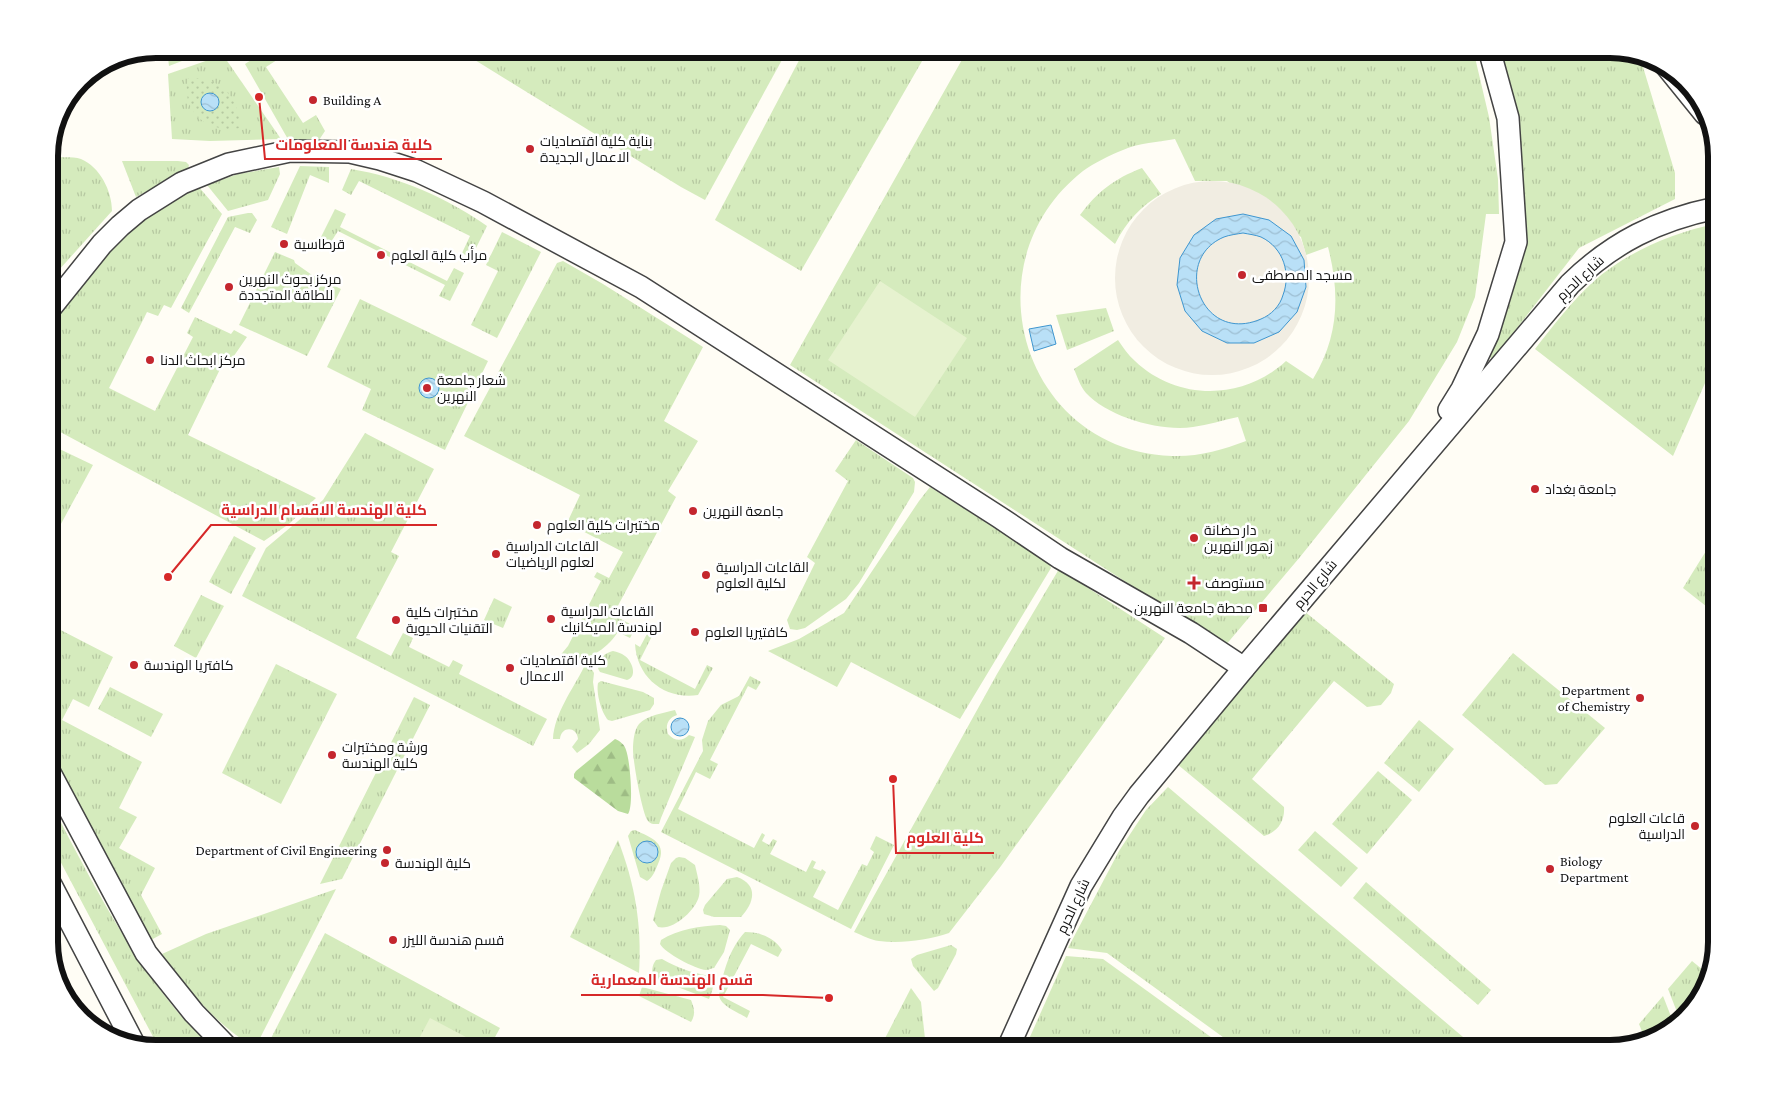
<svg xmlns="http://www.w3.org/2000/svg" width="1765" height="1097" font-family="'Crimson Pro',Cairo,serif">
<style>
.grass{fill:url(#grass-tufts);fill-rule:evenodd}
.forest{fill:url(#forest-firs)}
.garden{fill:url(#garden-dots)}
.pitch{fill:#e6f2cf}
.plaza{fill:#f1ede2}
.water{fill:url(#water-waves);stroke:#3f96cf;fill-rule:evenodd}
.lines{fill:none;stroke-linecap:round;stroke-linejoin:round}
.tertiary-casing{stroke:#444;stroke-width:24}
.tertiary{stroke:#fff;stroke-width:21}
.poi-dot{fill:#c4262e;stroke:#fff;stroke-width:2}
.labels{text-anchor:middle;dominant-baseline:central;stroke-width:5;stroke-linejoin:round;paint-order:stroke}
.poi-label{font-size:14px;fill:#111;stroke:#fff;text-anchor:start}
.street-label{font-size:14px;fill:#111;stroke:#fff}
.rim{fill:none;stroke:#111;stroke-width:6}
.leader{fill:none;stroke:#d62828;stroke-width:2}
.callout-dot{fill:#d62828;stroke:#fff;stroke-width:2}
.callout-label{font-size:15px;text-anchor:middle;font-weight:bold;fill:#d62828;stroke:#fff;stroke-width:5;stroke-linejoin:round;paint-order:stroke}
</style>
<defs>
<pattern id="grass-tufts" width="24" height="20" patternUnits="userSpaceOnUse" patternTransform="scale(1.25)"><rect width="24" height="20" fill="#d5ebbd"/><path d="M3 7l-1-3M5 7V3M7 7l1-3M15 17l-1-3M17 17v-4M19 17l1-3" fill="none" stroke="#b6c8a1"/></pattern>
<pattern id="forest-firs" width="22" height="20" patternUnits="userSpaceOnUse" patternTransform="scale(1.25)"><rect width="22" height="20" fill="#b9dc9c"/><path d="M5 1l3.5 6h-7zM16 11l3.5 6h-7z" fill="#9ebc85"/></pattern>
<pattern id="garden-dots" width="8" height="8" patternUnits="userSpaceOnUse" patternTransform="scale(1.25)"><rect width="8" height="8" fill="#d5ebbd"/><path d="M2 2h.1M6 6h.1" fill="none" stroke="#b6c8a1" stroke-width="1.8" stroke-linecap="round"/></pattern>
<pattern id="water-waves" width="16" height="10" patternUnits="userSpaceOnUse" patternTransform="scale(1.25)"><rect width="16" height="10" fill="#b9e0f7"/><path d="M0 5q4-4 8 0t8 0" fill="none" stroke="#9ebfd3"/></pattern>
</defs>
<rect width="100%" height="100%" fill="#fffdf5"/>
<g class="grass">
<path d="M167 49H213L169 66Z"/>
<path d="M268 49H294L266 67 303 123 316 115 325 131 319 140 289 141 245 64Z"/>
<path d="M475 49H788L705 200 681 187 470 57Z"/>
<path d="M805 49H929L801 271 715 220Z"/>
<path d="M968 49H1473L1489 117 1498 179 1499 214H1486L1475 297 1457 342 1409 421 1300 557 1225 646 790 365ZM1175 139 1195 181H1227L1301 237 1306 255 1328 247C1340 294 1339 336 1313 379L1286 361C1243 401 1177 401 1135 361 1128 355 1123 347 1118 340L1074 369C1077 376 1080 386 1086 393 1108 417 1161 432 1193 427 1208 425 1223 420 1238 417L1246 441C1222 450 1198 457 1172 456 1023 451 966 263 1083 171 1094 163 1110 155 1123 150 1137 143 1160 142 1175 139Z"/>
<path d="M1496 49H1609L1640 57 1675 173V199L1579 248 1493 359 1486 355 1522 235Z"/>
<path d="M223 55 281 139 210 141 172 139 168 74Z"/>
<path d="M49 157C58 158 72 156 81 159 100 167 112 191 112 211L49 281Z"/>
<path d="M122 161H178L186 162 189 165 188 169 136 197Z"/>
<path d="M300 166 329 167V183L310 175 287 234 271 227Z"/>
<path d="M279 167 280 174 268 200 228 211 207 185 238 174Z"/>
<path d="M1142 168 1161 194C1140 207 1127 221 1115 244L1080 215C1098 191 1114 179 1142 168Z"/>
<path d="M351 169C400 177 447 198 487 226L471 258 462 253 470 236 359 181 351 195 342 190Z"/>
<path d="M198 186 222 214 171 308 164 305 158 316 147 312 109 388 155 411 193 337 187 333 195 317 231 334 234 330 247 337 229 363 224 361 188 435 316 498 289 524 264 541 49 426V327L104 256 157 209Z"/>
<path d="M335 209 346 214 340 227 447 281 454 268 464 273 450 301 439 296 445 285 338 231 331 242 321 237Z"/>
<path d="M248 213H252L257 220 250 233 235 227 189 313 181 308 228 217Z"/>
<path d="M1716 224V358L1673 456 1535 349C1553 326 1571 302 1593 282 1625 253 1673 232 1716 224Z"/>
<path d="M502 232 541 252 497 338 471 325 498 271 486 265Z"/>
<path d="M275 252 294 260 295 263 312 275 341 289 307 356 239 325Z"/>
<path d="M563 261 603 284 703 347 664 421 698 441 668 491 676 497 613 615 636 627 630 638 618 632C603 654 584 662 558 660V658L568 646 601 581 594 577 597 572 609 578 623 552 567 523 580 495 464 436 557 263Z"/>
<path d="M360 299 488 361 445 450 362 410 371 389 327 367Z"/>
<path d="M1106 308 1114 331 1067 350 1056 315Z"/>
<path d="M365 433 434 469 391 552 399 556 356 638 391 656 403 633 413 638 409 647 449 667 453 660 463 665 459 674 547 719 533 746 242 596 266 548 323 500Z"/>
<path d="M856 440 913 478 915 482 914 492 859 583 846 599 805 628 797 630 790 629 787 620 815 563 807 557 848 481 835 471Z"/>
<path d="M49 444 93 465 49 546Z"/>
<path d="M930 487 1049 562 1051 568 960 719 851 662 837 687 768 651 799 639 844 613 919 501Z"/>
<path d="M1716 535V614L1683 588Z"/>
<path d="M234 536 256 548 231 594 209 582Z"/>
<path d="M1059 569 1165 638 1001 866 949 933C928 940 901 944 879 941 870 940 862 935 854 932L997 674Z"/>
<path d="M201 595 224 606 196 658 174 646Z"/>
<path d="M494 598 512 607 503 628 484 620Z"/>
<path d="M1304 611 1394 684 1391 693 1381 705 1367 707 1334 681 1252 779 1284 807C1285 821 1278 832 1264 836L1177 764Z"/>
<path d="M49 624 113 657 89 707 73 699 62 720 142 762 119 808 137 817 119 848 155 868 141 895 162 934 149 941 49 749Z"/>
<path d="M647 634 652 636 640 660 695 689 707 665 713 668 698 695C665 700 637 678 635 644L640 647Z"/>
<path d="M613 651C617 652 621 653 625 656 632 661 638 677 627 680L600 672C593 661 603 654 613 651Z"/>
<path d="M1513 653 1605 728 1557 784 1545 785 1462 715Z"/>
<path d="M276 664 337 694 281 804 222 773Z"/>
<path d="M587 666 591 668 594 673 593 682 600 730 589 744 577 753 572 747 578 739C577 726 561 726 560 739H553C554 714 573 689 584 667Z"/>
<path d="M750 676 761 682 756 690 748 686 710 760 718 764 710 779 696 772 678 809 754 848 762 833 765 835 762 841 769 845 773 839 777 841 770 854 806 872 812 860 816 862 813 868 821 871 822 869 826 872 813 897 838 910 862 864 867 866 874 852 870 849 876 836 894 845 851 929 661 832 703 751 702 740 708 721 721 705 739 696Z"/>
<path d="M601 681 643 692 654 698V704L650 710 612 721 608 720C601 712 596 693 598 683Z"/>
<path d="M110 687 163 714 151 737 98 709Z"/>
<path d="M414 697 430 705 342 879 320 884Z"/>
<path d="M675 710 677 715C668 718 665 725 668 734 675 742 683 741 689 735L695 737 661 818 659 824C655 824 651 825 648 821 642 814 633 761 633 750 633 742 634 730 639 724 647 715 664 713 675 710Z"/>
<path d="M1419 720 1454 749 1419 792 1384 763Z"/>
<path d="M1378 771 1412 800 1367 854 1332 824Z"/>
<path d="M1168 787 1476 1048H1238L1107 953 1068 948 1119 851 1146 810Z"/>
<path d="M49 800C87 872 121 941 172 1005 184 1021 200 1034 215 1048H159L49 840Z"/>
<path d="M635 830C652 838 668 843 658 864 655 871 653 877 647 881L640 877 628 836 631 831Z"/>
<path d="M1315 831 1358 868 1341 887 1298 850Z"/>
<path d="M618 840C635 884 642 925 639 973L570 937Z"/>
<path d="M679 857 685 858 695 865C697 874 701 887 699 896 696 910 673 931 658 927L653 920 661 891 671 863 676 858Z"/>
<path d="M737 877C759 885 754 903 741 917H714L704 914 703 910 705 905 727 879Z"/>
<path d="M1366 882 1491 990 1478 1005 1353 898Z"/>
<path d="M336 889 255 1048C216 1024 188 991 162 954L206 934Z"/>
<path d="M720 925 726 926 730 930 724 952 714 968C712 968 709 970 706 970 695 969 665 953 660 944L661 940C678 929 701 926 720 925Z"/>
<path d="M745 932C759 932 774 937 782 950L778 957 751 944 723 997 750 1011 747 1018C738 1012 720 1006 719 995 723 973 729 949 745 932Z"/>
<path d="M325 933 500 1028 489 1048H266Z"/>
<path d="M951 945 957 949 956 954 938 988 934 991 913 966 911 959 917 955Z"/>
<path d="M1066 956 1103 959 1226 1048H1025Z"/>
<path d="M662 959C678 968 692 973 710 976 716 983 712 992 709 999L654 978C651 972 652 965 656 960Z"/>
<path d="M1692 961 1708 974 1706 978 1677 1012 1668 989Z"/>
<path d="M642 987 691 1000C694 1008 696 1014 691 1022L639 996Z"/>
<path d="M911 988 921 1002 926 1048H880Z"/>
<path d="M1663 996 1672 1019 1658 1035 1645 1039 1639 1024Z"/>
</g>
<path class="forest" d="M615 739C620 741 625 745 626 750 630 760 634 806 628 814L618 811 574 778V774L576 771Z"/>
<path class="garden" d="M188 78C220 77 239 96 240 128 208 134 180 112 188 78Z"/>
<g class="pitch">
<path d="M880 281 967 338 915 417 828 360Z"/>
<path d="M430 1018 483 1046 482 1048H414Z"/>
</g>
<circle class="plaza" cx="1212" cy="278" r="97"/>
<g class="water">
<circle cx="210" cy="102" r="9"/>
<path d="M1243 214 1269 220 1291 236 1304 260 1306 287 1297 312 1279 332 1254 343H1227L1202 331 1185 311 1177 285 1180 258 1194 235 1216 219ZM1243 233C1248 234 1256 235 1261 237 1284 248 1291 274 1283 295 1280 306 1271 315 1261 319 1201 345 1171 259 1224 237 1229 235 1237 234 1243 233Z"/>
<path d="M1051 325 1056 344 1034 351 1029 329Z"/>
<circle cx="429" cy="388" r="10"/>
<circle cx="680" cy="727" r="9"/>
<circle cx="647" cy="852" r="11"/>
</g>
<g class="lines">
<g class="tertiary-casing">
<g id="tertiary">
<path d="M1667 67 1705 114"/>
<path d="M49 310 102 244 120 226 139 210 182 183 229 164 290 151 350 152 380 159 417 171 483 202 641 287 999 517 1060 558 1191 633 1244 668"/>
<path d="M1449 410 1462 389 1488 334 1516 242 1508 118 1489 49"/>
<path d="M49 771 146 953 194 1013 228 1048"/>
<path d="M49 881 133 1042"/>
<path d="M1008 1048 1081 886 1123 817 1139 795 1244 668 1570 284C1613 242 1658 220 1716 208"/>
</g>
</g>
<use href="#tertiary" class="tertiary"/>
</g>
<g class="poi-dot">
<circle cx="313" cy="100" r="5"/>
<circle cx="530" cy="149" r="5"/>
<circle cx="284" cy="244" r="5"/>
<circle cx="381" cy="255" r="5"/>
<circle cx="1242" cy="275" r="5"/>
<circle cx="229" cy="287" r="5"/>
<circle cx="150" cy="360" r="5"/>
<circle cx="427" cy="388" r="5"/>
<circle cx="1535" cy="489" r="5"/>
<circle cx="693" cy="511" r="5"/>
<circle cx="537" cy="525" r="5"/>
<circle cx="1194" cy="538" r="5"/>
<circle cx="496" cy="554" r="5"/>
<circle cx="706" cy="575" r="5"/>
<path d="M1191.5 575.5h5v5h5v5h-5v5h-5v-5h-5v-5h5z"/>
<rect x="1258" y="603" width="10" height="10" rx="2.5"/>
<circle cx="551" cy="619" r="5"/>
<circle cx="396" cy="620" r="5"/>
<circle cx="695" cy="632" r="5"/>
<circle cx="134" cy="665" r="5"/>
<circle cx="510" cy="668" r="5"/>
<circle cx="1640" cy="698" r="5"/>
<circle cx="332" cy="755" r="5"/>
<circle cx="1695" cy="826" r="5"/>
<circle cx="387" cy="850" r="5"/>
<circle cx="385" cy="863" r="5"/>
<circle cx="1550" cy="869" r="5"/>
<circle cx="393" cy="940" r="5"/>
</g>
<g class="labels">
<g class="poi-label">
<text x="323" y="100">Building A</text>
<text x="540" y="141">بناية كلية اقتصاديات<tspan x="540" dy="16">الاعمال الجديدة</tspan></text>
<text x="294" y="244">قرطاسية</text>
<text x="391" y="255">مرأب كلية العلوم</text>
<text x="1252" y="275">مسجد المصطفى</text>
<text x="239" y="279">مركز بحوث النهرين<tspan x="239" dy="16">للطاقة المتجددة</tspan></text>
<text x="160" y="360">مركز ابحاث الدنا</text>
<text x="437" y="380">شعار جامعة<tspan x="437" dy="16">النهرين</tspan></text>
<text x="1545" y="489">جامعة بغداد</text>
<text x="703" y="511">جامعة النهرين</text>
<text x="547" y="525">مختبرات كلية العلوم</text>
<text x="1204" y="530">دار حضانة<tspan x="1204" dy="16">زهور النهرين</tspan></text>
<text x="506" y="546">القاعات الدراسية<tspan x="506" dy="16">لعلوم الرياضيات</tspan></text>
<text x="716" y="567">القاعات الدراسية<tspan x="716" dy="16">لكلية العلوم</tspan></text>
<text x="1205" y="583">مستوصف</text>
<text x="1253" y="608" text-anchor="end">محطة جامعة النهرين</text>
<text x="561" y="611">القاعات الدراسية<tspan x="561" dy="16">لهندسة الميكانيك</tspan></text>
<text x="406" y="612">مختبرات كلية<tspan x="406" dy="16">التقنيات الحيوية</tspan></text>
<text x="705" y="632">كافتيريا العلوم</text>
<text x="520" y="660">كلية اقتصاديات<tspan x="520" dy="16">الاعمال</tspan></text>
<text x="144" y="665">كافتريا الهندسة</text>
<text x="1630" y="690" text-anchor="end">Department<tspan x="1630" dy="16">of Chemistry</tspan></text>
<text x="342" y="747">ورشة ومختبرات<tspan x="342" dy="16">كلية الهندسة</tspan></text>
<text x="1685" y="818" text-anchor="end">قاعات العلوم<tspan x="1685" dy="16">الدراسية</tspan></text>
<text x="377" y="850" text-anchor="end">Department of Civil Engineering</text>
<text x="1560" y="861">Biology<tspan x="1560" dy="16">Department</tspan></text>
<text x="395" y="863">كلية الهندسة</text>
<text x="403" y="940">قسم هندسة الليزر</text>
</g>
<g class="street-label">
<text transform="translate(1580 278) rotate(-43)">شارع الحرم</text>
<text transform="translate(1315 584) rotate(-50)">شارع الحرم</text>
<text transform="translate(1073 906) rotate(-65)">شارع الحرم</text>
</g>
</g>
<path d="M0 0H1765V1097H0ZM156 58H1610A98 98 0 0 1 1708 156V942A98 98 0 0 1 1610 1040H156A98 98 0 0 1 58 942V156A98 98 0 0 1 156 58Z" fill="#fff" fill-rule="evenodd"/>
<path class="rim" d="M156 58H1610A98 98 0 0 1 1708 156V942A98 98 0 0 1 1610 1040H156A98 98 0 0 1 58 942V156A98 98 0 0 1 156 58Z"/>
<path class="leader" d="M259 97L265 159H442M168 577L211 525H437M893 779L896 853H994M829 998L763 995H581"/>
<g class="callout-dot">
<circle cx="259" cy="97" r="5"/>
<circle cx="168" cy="577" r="5"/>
<circle cx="893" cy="779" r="5"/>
<circle cx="829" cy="998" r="5"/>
</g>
<g class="callout-label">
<text x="354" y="150">كلية هندسة المعلومات</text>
<text x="324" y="515">كلية الهندسة الاقسام الدراسية</text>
<text x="945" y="843">كلية العلوم</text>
<text x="672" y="985">قسم الهندسة المعمارية</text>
</g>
</svg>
